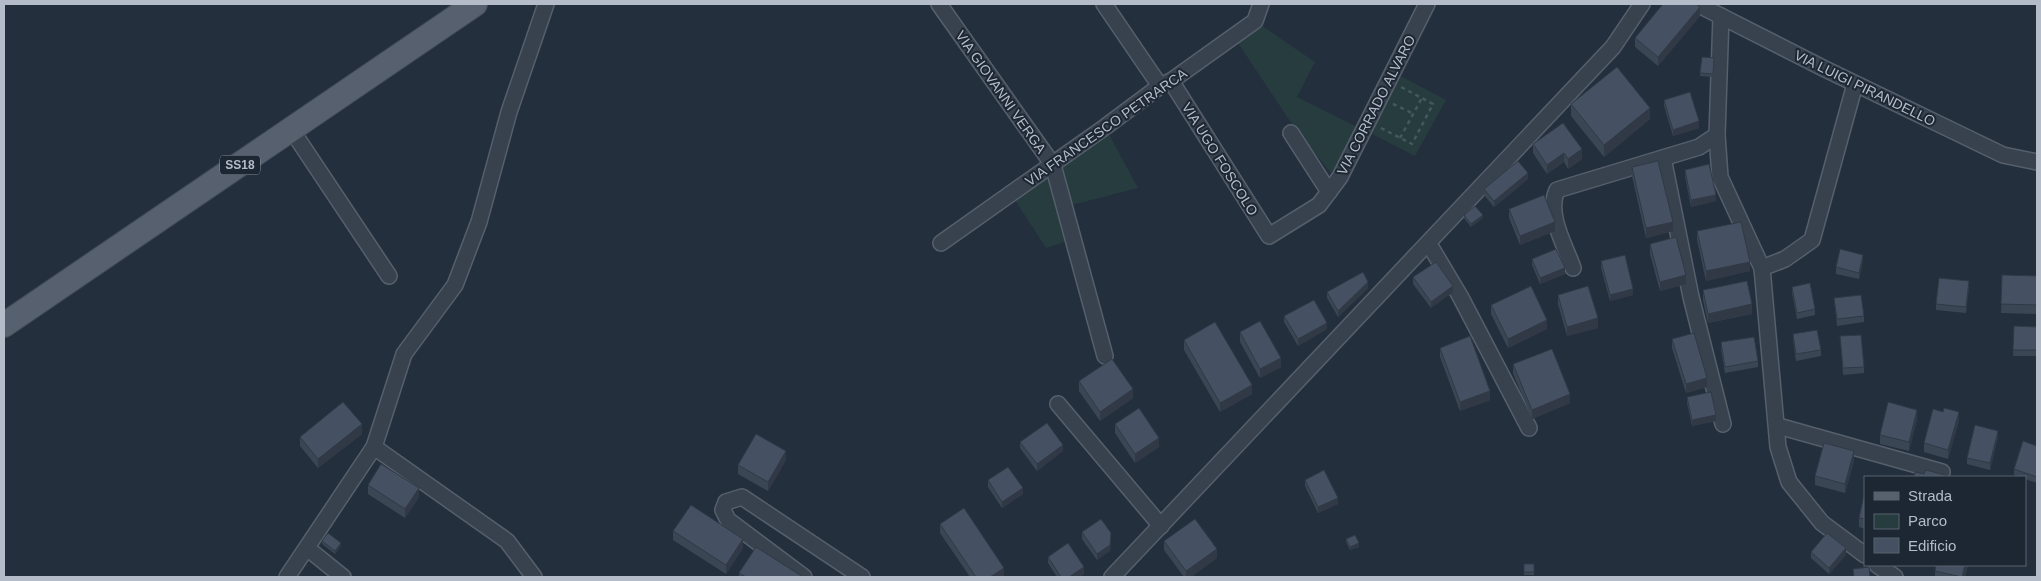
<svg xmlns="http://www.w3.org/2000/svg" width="2041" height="581" font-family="Arial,sans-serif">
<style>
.green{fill:#263c3f}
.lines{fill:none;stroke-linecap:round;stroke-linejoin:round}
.minor-casing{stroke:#565f6c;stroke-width:18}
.primary-casing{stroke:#414a57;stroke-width:26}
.path{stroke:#44595c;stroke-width:2.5;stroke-dasharray:4 4;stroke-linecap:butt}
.minor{stroke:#38414e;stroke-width:15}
.primary{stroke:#56606e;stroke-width:24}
.wall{fill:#3b4654}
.shaded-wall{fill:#303945}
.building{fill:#455162;stroke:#303945}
.labels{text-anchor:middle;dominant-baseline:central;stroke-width:4;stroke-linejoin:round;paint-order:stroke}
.shield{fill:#1d2633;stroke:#878f9c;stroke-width:1}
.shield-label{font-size:12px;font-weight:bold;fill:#b4bcc9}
.street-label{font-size:14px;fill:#b4bcc9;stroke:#1d2633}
</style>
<rect width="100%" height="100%" fill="#242f3e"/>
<g class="green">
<path d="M1255 21 1315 62 1297 97 1363 130 1393 72 1446 100 1415 156 1364 130 1334 177 1296 130 1234 37Z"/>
<path d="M1105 127 1138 188 1064 207 1073 239 1046 248 1011 194Z"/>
</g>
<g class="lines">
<g class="minor-casing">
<g id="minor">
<path d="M939 4 1053 165 1105 356"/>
<path d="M1104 4 1160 86"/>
<path d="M1697 4 1825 69 2003 155 2037 162"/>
<path d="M1721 16 1717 135 1720 177 1762 268 1778 447 1789 482 1822 523 1865 555"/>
<path d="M1171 81 1269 236 1319 205 1340 177 1427 4"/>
<path d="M291 129 389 276"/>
<path d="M1291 133 1329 192"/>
<path d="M1663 158 1691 297 1723 424"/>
<path d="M941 243 1105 127 1160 86 1171 81 1255 21 1261 4"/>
<path d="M1429 244 1460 296 1529 428"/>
<path d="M1573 268C1565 245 1546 214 1557 190L1699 147 1717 135"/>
<path d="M1762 268 1785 259 1812 240 1855 84"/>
<path d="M1058 404 1161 526"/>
<path d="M1778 426 1942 472"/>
<path d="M374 447 507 541 534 577"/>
<path d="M307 548 343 577"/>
<path d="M1877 565 1895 577"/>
<path d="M287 577 374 447 404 354 455 285 479 222 509 112 546 4"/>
<path d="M804 577 728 520 723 510 726 502 742 497 862 577"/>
<path d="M1112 577 1613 47 1642 4"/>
</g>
</g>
<g class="primary-casing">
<path id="primary" d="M4 325 475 4"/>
</g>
<g class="path">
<path d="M1393 104 1414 114"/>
<path d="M1381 128 1412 144 1433 104 1401 87"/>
<path d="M1400 138 1422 98"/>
</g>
<use href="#minor" class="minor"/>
<use href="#primary" class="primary"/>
</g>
<g class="wall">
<path d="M1700 16 1658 66 1635 47V38Z"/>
<path d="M1714 58 1713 77 1700 76V73Z"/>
<path d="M1664 100 1699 128 1673 136 1664 106Z"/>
<path d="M1571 104 1650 119 1604 157 1571 116Z"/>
<path d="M1533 144 1582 159 1568 169 1564 162 1547 174 1533 153Z"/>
<path d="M1632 167 1673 231 1646 238 1632 176Z"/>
<path d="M1685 170 1716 201 1691 207 1685 176Z"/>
<path d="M1528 179 1494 207 1484 195V189Z"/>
<path d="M1509 209 1555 231 1520 245 1509 218Z"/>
<path d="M1464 215 1483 218 1471 227 1464 218Z"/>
<path d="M1697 231 1750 271 1706 281 1697 240Z"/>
<path d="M1650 244 1686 284 1660 291 1650 254Z"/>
<path d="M1532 259 1565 274 1540 284 1532 265Z"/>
<path d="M1601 261 1633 295 1610 301 1601 268Z"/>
<path d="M1863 261 1859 279 1836 274V267Z"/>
<path d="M2002 275 2037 276V314L2001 313Z"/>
<path d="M1413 277 1453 292 1431 308 1413 284Z"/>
<path d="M1792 287 1815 309V315L1797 319 1792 293Z"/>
<path d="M1969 287 1966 313 1936 310V304Z"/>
<path d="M1368 288 1338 317 1327 298V292Z"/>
<path d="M1703 290 1752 314 1708 323 1703 300Z"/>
<path d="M1558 295 1598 328 1567 336 1558 304Z"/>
<path d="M1834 298 1864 316V322L1837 326Z"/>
<path d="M1491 305 1547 329 1508 348 1491 314Z"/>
<path d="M1284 316 1327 329 1298 346 1284 322Z"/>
<path d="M2014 326 2037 327V356H2013Z"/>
<path d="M1240 332 1281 367 1260 378 1240 342Z"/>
<path d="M1793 334 1821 350V356L1796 361 1793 340Z"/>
<path d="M1840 336 1864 367V373L1843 375Z"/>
<path d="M1672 339 1707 387 1686 393 1672 348Z"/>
<path d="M1184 340 1252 394 1220 412 1184 350Z"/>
<path d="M1721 342 1758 361V367L1725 373 1721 349Z"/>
<path d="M1440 348 1490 400 1460 411 1440 357Z"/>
<path d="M1513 364 1570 403 1532 419 1513 373Z"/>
<path d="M1079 381 1133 398 1100 421 1079 391Z"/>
<path d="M1687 397 1716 421 1692 426 1687 403Z"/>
<path d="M1917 419 1909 451 1880 444V435Z"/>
<path d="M1959 421 1948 459 1924 452V443Z"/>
<path d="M1115 424 1159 447 1135 463 1115 433Z"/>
<path d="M362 434 318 468 300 446V437Z"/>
<path d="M1998 437 1990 470 1967 464V458Z"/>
<path d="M1020 442 1063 451 1037 471 1020 448Z"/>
<path d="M2037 446V483L2025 479V477H2020L2014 475V469Z"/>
<path d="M786 460 768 491 738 474V465Z"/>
<path d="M1854 461 1845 493 1815 485V476Z"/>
<path d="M988 480 1023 494 1002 508 988 487Z"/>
<path d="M1305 480 1338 504 1318 513 1305 486Z"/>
<path d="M368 485 419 497 405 518 368 494Z"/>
<path d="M1865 491V529L1859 527V518Z"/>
<path d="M940 524 1004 577H970L940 533Z"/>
<path d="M673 531 743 548 726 574 673 540Z"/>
<path d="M1082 532 1111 539 1110 551 1097 560 1082 539Z"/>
<path d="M1346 539 1359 547 1350 550 1346 542Z"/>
<path d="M322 541 341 546 335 554 322 544Z"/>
<path d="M1164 541 1217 558 1191 577H1184L1164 550Z"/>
<path d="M1811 552 1846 555 1829 574 1811 558Z"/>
<path d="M1048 557 1084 574 1079 577H1057L1048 563Z"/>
<rect x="1524" y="564" width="10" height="11"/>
<path d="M1936 565H1968L1965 577H1935V571Z"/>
<path d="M739 573 803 577H739Z"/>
</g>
<g class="shaded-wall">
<path d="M1700 7V16L1658 66V57Z"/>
<path d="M1650 108V119L1604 157V145Z"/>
<path d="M1699 121V128L1673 136V130Z"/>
<path d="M1582 149V159L1568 169V159Z"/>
<path d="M1564 153V162L1547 174V165Z"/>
<path d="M1528 173V179L1494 207V201Z"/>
<path d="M1716 195V201L1691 207V200Z"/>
<path d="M1483 215V218L1471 227V224Z"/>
<path d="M1555 222V231L1520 245V236Z"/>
<path d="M1673 222V231L1646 238V228Z"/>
<path d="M1863 255V261L1859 279V273Z"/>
<path d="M1750 262V271L1706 281V271Z"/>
<path d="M1565 268V274L1540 284V278Z"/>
<path d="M1686 275V284L1660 291V282Z"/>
<path d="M1969 281V287L1966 313V307Z"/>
<path d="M1368 282V288L1338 317V311Z"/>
<path d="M1453 286V292L1431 308V302Z"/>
<path d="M1633 289V295L1610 301V295Z"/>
<path d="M1752 304V314L1708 323V314Z"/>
<path d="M1598 318V328L1567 336V327Z"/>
<path d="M1547 320V329L1508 348V339Z"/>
<path d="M1327 323V329L1298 346V339Z"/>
<path d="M1281 358V367L1260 378V369Z"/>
<path d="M1707 378V387L1686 393V384Z"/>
<path d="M1252 385V394L1220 412V403Z"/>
<path d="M1133 389V398L1100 421V412Z"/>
<path d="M1490 391V400L1460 411V402Z"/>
<path d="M1570 394V403L1532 419V410Z"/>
<path d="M1917 410V419L1909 451V442Z"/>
<path d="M1959 412V421L1948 459V450Z"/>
<path d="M1716 415V421L1692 426V420Z"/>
<path d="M362 424V434L318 468V459Z"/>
<path d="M1998 431V437L1990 470V463Z"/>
<path d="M1159 438V447L1135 463V454Z"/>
<path d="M1063 445V451L1037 471V464Z"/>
<path d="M786 451V460L768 491V482Z"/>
<path d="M1854 451V461L1845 493V484Z"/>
<path d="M419 488V497L405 518V509Z"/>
<path d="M1023 488V494L1002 508V502Z"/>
<path d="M1338 498V504L1318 513V507Z"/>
<path d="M1111 533 1110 551 1097 560V554Z"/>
<path d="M743 539V548L726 574V565Z"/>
<path d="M341 543V546L335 554V551Z"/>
<path d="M1359 543V547L1350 550V547Z"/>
<path d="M1846 548V555L1829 574V568Z"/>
<path d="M1217 549V558L1191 577H1186V571Z"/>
<path d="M1965 565H1968L1965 577H1962Z"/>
<path d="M1084 567V574L1079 577H1069Z"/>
<path d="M1004 568V577H990Z"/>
</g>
<g class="building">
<path d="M1663 4H1696L1700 7 1658 57 1635 38Z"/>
<path d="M1702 57 1714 58 1713 74 1700 73Z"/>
<path d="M1617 67 1650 108 1604 145 1571 104Z"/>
<path d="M1690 92 1699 121 1673 130 1664 100Z"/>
<path d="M1563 123 1582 149 1568 159 1564 153 1547 165 1533 144Z"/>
<path d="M1518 161 1528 173 1494 201 1484 189Z"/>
<path d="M1658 161 1673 222 1646 228 1632 167Z"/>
<path d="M1709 164 1716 195 1691 200 1685 170Z"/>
<path d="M1544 195 1555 222 1520 236 1509 209Z"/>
<path d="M1475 206 1483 215 1471 224 1464 215Z"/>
<path d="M1741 222 1750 262 1706 271 1697 231Z"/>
<path d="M1676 237 1686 275 1660 282 1650 244Z"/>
<path d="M1556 249 1565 268 1540 278 1532 259Z"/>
<path d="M1840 249 1863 255 1859 273 1836 267Z"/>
<path d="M1625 255 1633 289 1610 295 1601 261Z"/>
<path d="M1436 262 1453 286 1431 302 1413 277Z"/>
<path d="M1363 272 1368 282 1338 311 1327 292Z"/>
<path d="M2002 275 2037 276V305L2001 304Z"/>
<path d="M1939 278 1969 281 1966 307 1936 304Z"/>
<path d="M1747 281 1752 304 1708 314 1703 290Z"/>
<path d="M1810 283 1815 309 1797 313 1792 287Z"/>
<path d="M1531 286 1547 320 1508 339 1491 305Z"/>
<path d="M1588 286 1598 318 1567 327 1558 295Z"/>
<path d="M1861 295 1864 316 1837 319 1834 298Z"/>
<path d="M1314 300 1327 323 1298 339 1284 316Z"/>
<path d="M1260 321 1281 358 1260 369 1240 332Z"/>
<path d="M1215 322 1252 385 1220 403 1184 340Z"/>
<path d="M2014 326 2037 327V350H2013Z"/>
<path d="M1817 330 1821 350 1796 354 1793 334Z"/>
<path d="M1694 333 1707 378 1686 384 1672 339Z"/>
<path d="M1861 335 1864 367 1843 368 1840 336Z"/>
<path d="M1470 336 1490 391 1460 402 1440 348Z"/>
<path d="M1754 337 1758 361 1725 367 1721 342Z"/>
<path d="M1552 349 1570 394 1532 410 1513 364Z"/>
<path d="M1112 359 1133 389 1100 412 1079 381Z"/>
<path d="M1711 392 1716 415 1692 420 1687 397Z"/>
<path d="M343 402 362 424 318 459 300 437Z"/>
<path d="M1888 402 1917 410 1909 442 1880 435Z"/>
<path d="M1139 408 1159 438 1135 454 1115 424Z"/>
<path d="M1944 408 1959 412 1948 450 1924 443 1933 409 1943 412Z"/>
<path d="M1047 423 1063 445 1037 464 1020 442Z"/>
<path d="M1975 425 1998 431 1990 463 1967 458Z"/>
<path d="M756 434 786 451 768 482 738 465Z"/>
<path d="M2023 441 2037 446V477L2014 469Z"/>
<path d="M1824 443 1854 451 1845 484 1815 476Z"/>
<path d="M381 464 419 488 405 509 368 485Z"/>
<path d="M1008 467 1023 488 1002 502 988 480Z"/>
<path d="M1324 470 1338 498 1318 507 1305 480Z"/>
<path d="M1926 470 1945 475 1944 477H1914L1915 472 1924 474Z"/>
<path d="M1865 491V519L1859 518Z"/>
<path d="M691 505 743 539 726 565 673 531Z"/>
<path d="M964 508 1004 568 990 577H976L940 524Z"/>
<path d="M1101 519 1111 533 1110 545 1097 554 1082 532Z"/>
<path d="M1195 519 1217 549 1186 571 1164 541Z"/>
<path d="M328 533 341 543 335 551 322 541Z"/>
<path d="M1827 533 1846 548 1829 568 1811 552Z"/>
<path d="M1355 535 1359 543 1350 547 1346 539Z"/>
<path d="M1068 543 1084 567 1069 577H1061L1048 557Z"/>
<path d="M756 547 803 577H746L739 573Z"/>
<rect x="1524" y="564" width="10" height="8"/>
<path d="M1936 565H1965L1962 577 1935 571Z"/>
<path d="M1869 567 1870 577H1854L1853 569Z"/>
</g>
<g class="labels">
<rect class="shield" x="220" y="155.5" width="40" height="19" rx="4"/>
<g class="shield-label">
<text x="240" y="165">SS18</text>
</g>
<g class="street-label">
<text transform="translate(1865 88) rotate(26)">VIA LUIGI PIRANDELLO</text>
<text transform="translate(1001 92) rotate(55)">VIA GIOVANNI VERGA</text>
<text transform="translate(1376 105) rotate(-63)">VIA CORRADO ALVARO</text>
<text transform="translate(1106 127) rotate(-35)">VIA FRANCESCO PETRARCA</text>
<text transform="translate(1220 159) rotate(58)">VIA UGO FOSCOLO</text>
</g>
</g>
<rect width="2041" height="581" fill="none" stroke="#b4bcc9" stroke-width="10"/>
<rect x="1864" y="476" width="162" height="90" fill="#1d2633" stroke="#59626f"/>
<rect x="1874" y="492" width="25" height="8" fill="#56606e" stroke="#59626f"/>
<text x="1908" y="501" font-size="15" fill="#b4bcc9">Strada</text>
<rect x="1874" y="514" width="25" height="15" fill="#263c3f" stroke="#59626f"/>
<text x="1908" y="526" font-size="15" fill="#b4bcc9">Parco</text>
<rect x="1874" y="538" width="25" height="15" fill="#455162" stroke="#59626f"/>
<text x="1908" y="551" font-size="15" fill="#b4bcc9">Edificio</text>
</svg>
